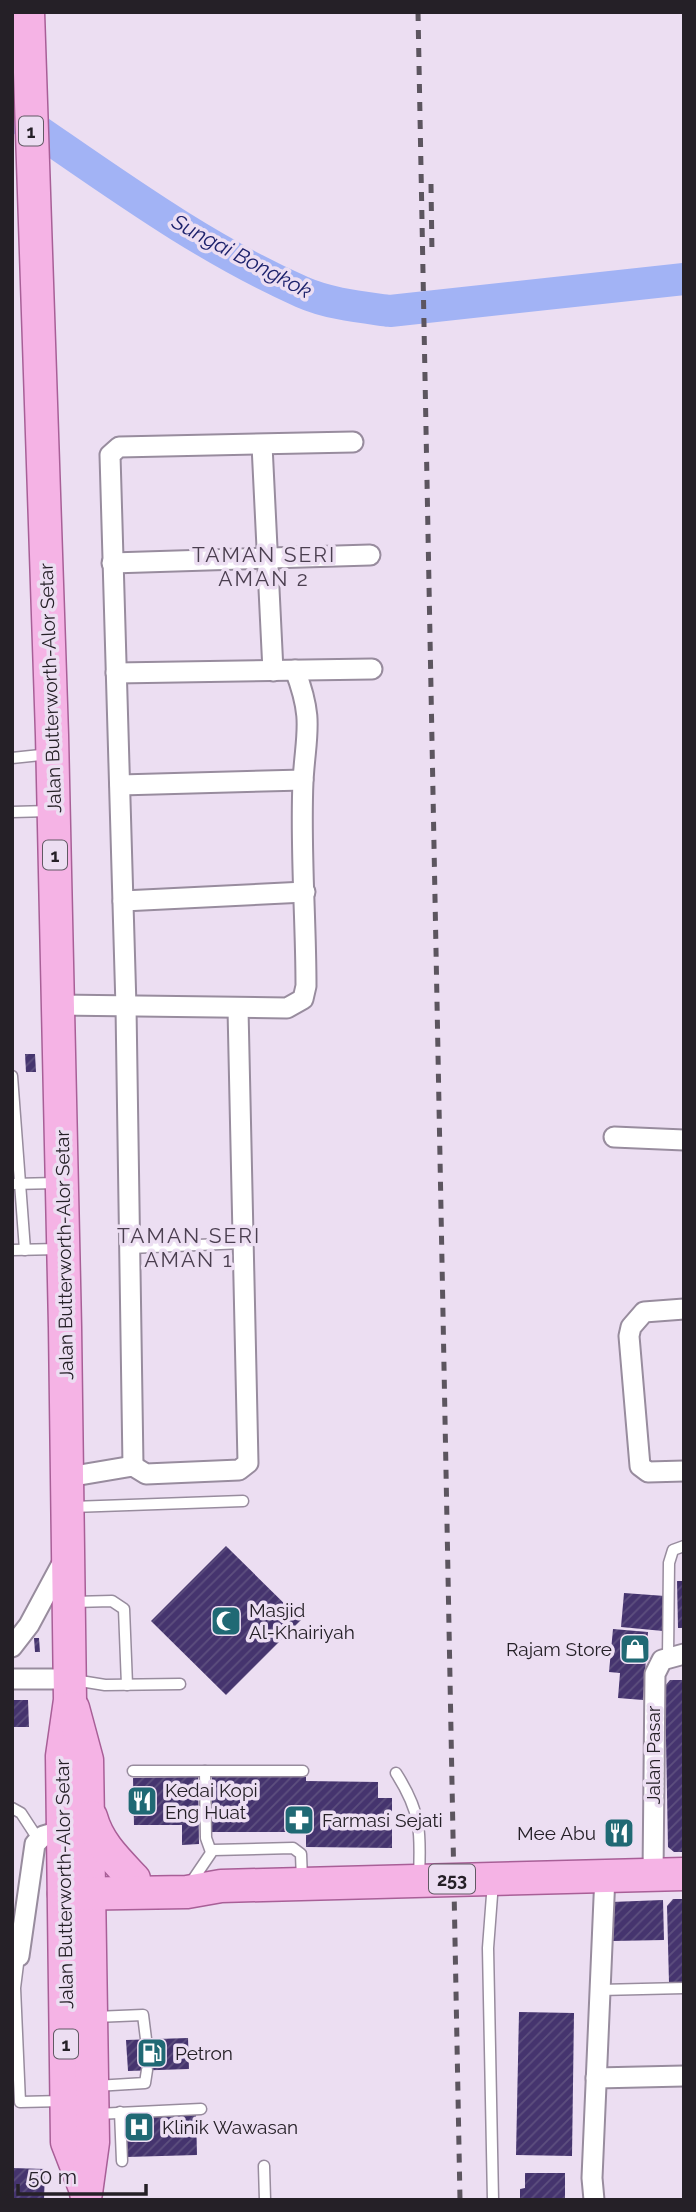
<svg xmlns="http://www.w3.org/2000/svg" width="696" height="2212" font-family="Raleway,sans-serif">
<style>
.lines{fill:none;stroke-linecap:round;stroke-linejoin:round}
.river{stroke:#a2b3f5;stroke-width:32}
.building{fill:url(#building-hatch)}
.lane-casing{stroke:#988c9e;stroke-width:13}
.street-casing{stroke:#988c9e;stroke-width:23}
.primary-casing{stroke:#a85f97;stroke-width:35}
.lane{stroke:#fff;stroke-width:10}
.street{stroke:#fff;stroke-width:19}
.primary{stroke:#f5b3e5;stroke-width:32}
.rail{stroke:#5c555f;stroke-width:5;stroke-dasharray:9 9;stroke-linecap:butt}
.labels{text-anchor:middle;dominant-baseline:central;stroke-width:7;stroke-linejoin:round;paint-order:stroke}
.shield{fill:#ecdef2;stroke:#615964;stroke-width:2}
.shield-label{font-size:18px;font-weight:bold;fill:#252027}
.street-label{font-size:19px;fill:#252027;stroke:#ecdef2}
.poi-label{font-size:19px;fill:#252027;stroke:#ecdef2;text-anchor:start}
.water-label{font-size:21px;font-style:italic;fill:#1d226c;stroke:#ecdef2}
.neighbourhood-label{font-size:21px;letter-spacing:2px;fill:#4b3f50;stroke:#ecdef2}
</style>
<defs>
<pattern id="building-hatch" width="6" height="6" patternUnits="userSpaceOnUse" patternTransform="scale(1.75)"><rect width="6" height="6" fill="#45346e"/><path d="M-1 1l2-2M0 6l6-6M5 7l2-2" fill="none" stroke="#5d4f7e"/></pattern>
</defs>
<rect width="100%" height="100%" fill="#ecdef2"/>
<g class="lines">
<path class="river" d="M12 113C105 176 198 246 302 292 329 304 361 307 390 311L684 279"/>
</g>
<g class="building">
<path d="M25 1054H35L36 1072H26Z"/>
<path d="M226 1546 301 1620 226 1695 151 1621Z"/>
<path d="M677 1581H684V1628H678Z"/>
<path d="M624 1593 665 1596 663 1631 621 1627Z"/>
<path d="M613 1629 648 1632 643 1700 618 1698 620 1673 609 1672Z"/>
<path d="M34 1638H39L40 1652H35Z"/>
<path d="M670 1680H684V1852H674L668 1847 665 1686Z"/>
<path d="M12 1700H28L29 1727H12Z"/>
<path d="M198 1777 199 1844 182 1845V1825H134L133 1778Z"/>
<path d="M212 1777H306V1781L378 1782V1798H392V1848L306 1847V1832H212Z"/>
<path d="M673 1899H684V1983H669L667 1906Z"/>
<path d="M663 1900 664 1940 612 1941 611 1902Z"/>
<path d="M519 2012 574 2013 572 2156 516 2155Z"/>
<path d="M188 2038 189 2069 128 2071 126 2040Z"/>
<path d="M196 2114 197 2155 127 2157 125 2123 133 2116Z"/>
<path d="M12 2168 45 2169 44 2200H12Z"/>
<path d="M525 2173H565V2200H520V2189L525 2188Z"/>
</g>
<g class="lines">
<g class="lane-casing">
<g id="lane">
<path d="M12 758 50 754"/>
<path d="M12 812 50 811"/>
<path d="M12 1076 25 1250"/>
<path d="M12 1184 57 1183"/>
<path d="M130 1248 243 1243"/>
<path d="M12 1250 59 1249"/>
<path d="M72 1507 243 1501"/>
<path d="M73 1602 112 1601 124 1609 127 1685"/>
<path d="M668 1657 669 1563 673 1550 684 1546"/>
<path d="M74 1680 105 1685 180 1684"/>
<path d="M133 1771H303"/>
<path d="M205 1771 206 1838 211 1852"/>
<path d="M396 1773C421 1812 421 1832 419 1876"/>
<path d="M12 1808 21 1813 38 1839"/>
<path d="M192 1881 213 1850 293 1848 301 1854 302 1880"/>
<path d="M493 1882 488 1948 493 2200"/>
<path d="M19 1956 15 1988 20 2102 63 2101"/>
<path d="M600 1990 684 1988"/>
<path d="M95 2017 143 2015 146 2039"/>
<path d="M96 2086 145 2083 147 2070"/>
<path d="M120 2112 122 2161"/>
<path d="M97 2114 201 2109"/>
<path d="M264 2166 265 2200"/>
</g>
</g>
<g class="street-casing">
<g id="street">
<path d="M262 445 273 671"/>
<path d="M112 563 370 555"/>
<path d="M116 673 372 669"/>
<path d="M120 785 303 780"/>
<path d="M123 901 305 892"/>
<path d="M58 1005 287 1008 303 999 306 986C306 918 300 849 303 781 306 732 314 720 295 670"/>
<path d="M614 1137 684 1140"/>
<path d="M684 1309 644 1312 631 1327 629 1336 640 1466 648 1472 684 1471"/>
<path d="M133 1466 126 1007 110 455 119 447 353 442"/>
<path d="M68 1477 133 1466 146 1474 239 1470 248 1463 238 1009"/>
<path d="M12 1647 29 1625 65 1558"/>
<path d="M12 1679H70"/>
<path d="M653 1875 655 1674 662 1660 684 1654"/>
<path d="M12 1958 19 1956 35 1844 43 1836 63 1830"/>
<path d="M596 2078 684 2076"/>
<path d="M594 2200 592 2178 605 1875"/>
</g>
</g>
<g class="primary-casing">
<g id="primary">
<path d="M28 12 52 735 65 1327 70 1700 62 1756 67 2142 86 2191"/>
<path d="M73 1708 87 1760 93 2142 86 2193"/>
<path d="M91 1817C98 1843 116 1860 134 1879"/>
<path d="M64 1894 187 1892 221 1886 684 1874"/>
</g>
</g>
<use href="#lane" class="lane"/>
<use href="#street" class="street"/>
<use href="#primary" class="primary"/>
<g class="rail">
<path d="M418 12 460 2200"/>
<path d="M431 184 432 254"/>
</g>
</g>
<defs>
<g id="mosque-square" transform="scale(1.575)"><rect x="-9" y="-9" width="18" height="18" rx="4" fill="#206974" stroke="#ecdef2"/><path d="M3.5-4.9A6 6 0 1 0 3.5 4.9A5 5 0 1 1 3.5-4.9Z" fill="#fff"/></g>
<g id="shop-square" transform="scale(1.575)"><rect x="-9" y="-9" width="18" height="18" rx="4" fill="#206974" stroke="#ecdef2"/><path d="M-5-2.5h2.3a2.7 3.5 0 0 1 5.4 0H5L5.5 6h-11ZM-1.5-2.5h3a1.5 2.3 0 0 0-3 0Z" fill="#fff"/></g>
<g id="restaurant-square" transform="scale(1.575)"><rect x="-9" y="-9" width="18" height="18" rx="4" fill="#206974" stroke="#ecdef2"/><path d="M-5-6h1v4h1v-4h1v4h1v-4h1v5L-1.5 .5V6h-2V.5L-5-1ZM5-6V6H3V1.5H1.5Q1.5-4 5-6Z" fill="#fff"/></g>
<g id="pharmacy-square" transform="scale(1.575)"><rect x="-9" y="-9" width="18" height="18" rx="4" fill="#206974" stroke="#ecdef2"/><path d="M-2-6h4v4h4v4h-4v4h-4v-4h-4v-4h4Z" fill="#fff"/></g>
<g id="fuel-square" transform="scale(1.575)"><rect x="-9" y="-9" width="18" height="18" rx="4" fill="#206974" stroke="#ecdef2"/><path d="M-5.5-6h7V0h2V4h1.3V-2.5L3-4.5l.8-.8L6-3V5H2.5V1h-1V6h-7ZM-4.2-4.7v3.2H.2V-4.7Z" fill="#fff"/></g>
<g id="hospital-square" transform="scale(1.575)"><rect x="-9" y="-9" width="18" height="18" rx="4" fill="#206974" stroke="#ecdef2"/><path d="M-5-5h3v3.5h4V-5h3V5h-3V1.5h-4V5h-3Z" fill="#fff"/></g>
</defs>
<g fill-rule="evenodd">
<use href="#mosque-square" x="226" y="1621"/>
<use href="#shop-square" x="635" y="1649"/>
<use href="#restaurant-square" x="142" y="1801"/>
<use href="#pharmacy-square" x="299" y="1820"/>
<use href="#restaurant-square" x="619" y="1833"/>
<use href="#fuel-square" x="152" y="2053"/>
<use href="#hospital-square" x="139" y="2127"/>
</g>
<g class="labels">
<g class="shield">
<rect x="19" y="116.5" width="24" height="29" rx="5"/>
<rect x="43" y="840.5" width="24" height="29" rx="5"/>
<rect x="429" y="1864.5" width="46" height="29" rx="5"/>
<rect x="54" y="2029.5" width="24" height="29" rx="5"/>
</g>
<g class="shield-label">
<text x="31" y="131">1</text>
<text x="55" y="855">1</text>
<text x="452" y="1879">253</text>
<text x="66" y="2044">1</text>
</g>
<g class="street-label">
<text transform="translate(50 688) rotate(-92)">Jalan Butterworth-Alor Setar</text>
<text transform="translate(64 1255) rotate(-91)">Jalan Butterworth-Alor Setar</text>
<text transform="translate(653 1755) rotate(-90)">Jalan Pasar</text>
<text transform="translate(64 1884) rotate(-91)">Jalan Butterworth-Alor Setar</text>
</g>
<g class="poi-label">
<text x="249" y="1610">Masjid<tspan x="249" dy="22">Al-Khairiyah</tspan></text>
<text x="612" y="1649" text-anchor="end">Rajam Store</text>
<text x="165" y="1790">Kedai Kopi<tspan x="165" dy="22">Eng Huat</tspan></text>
<text x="322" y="1820">Farmasi Sejati</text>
<text x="596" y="1833" text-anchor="end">Mee Abu</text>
<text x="175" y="2053">Petron</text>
<text x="162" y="2127">Klinik Wawasan</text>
</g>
<g class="water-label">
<text transform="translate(242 256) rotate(28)">Sungai Bongkok</text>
</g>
<g class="neighbourhood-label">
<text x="264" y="554">TAMAN SERI<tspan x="264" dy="24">AMAN 2</tspan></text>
<text x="189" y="1235">TAMAN SERI<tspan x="189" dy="24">AMAN 1</tspan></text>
</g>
</g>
<rect width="696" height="2212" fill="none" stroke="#252027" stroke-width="28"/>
<path d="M18 2184v10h128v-10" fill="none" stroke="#252027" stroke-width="3.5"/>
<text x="28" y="2184" font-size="21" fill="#252027" stroke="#ecdef2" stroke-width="5" paint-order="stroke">50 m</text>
</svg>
